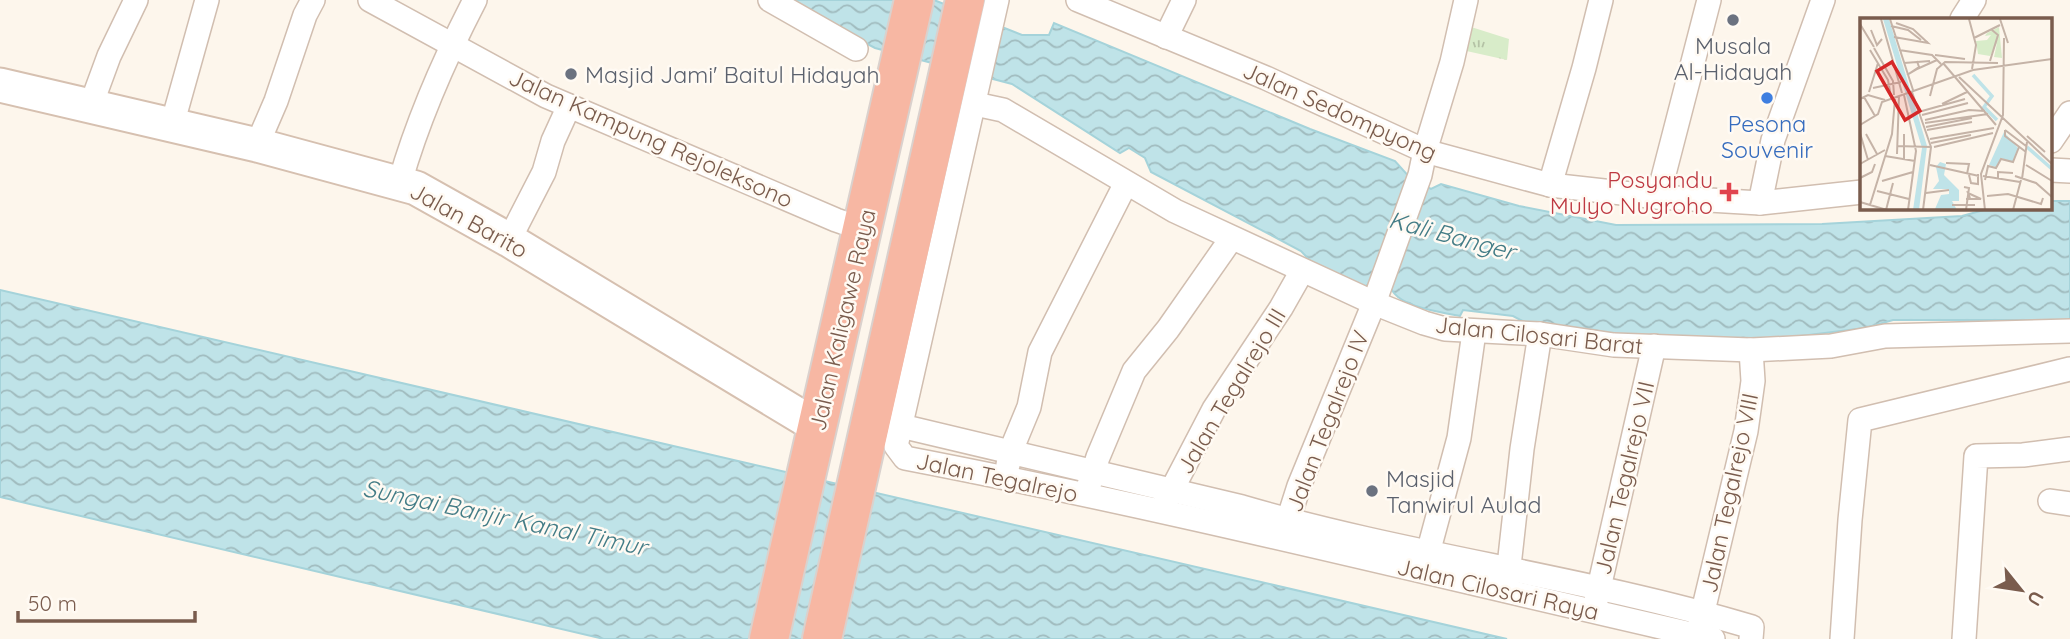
<svg xmlns="http://www.w3.org/2000/svg" width="2070" height="639" font-family="Quicksand,sans-serif">
<style>
.grass{fill:url(#grass-tufts)}
.water{fill:url(#water-waves);stroke:#a5d3da;stroke-width:2}
.lines{fill:none;stroke-linecap:round;stroke-linejoin:round}
.street-casing{stroke:#d1beb0;stroke-width:26}
.secondary-casing{stroke:#d6c0b0;stroke-width:37}
.highway-casing{stroke:#dad1cd;stroke-width:42}
.street{stroke:#fff;stroke-width:23}
.secondary{stroke:#fff;stroke-width:33}
.highway{stroke:#f7b7a3;stroke-width:38}
.worship-dot{fill:#6b7280;stroke:#fffaf3;stroke-width:2.5}
.shop-dot{fill:#3f7fe0;stroke:#fffaf3;stroke-width:2.5}
.health-dot{fill:#e0444e;stroke:#fffaf3;stroke-width:2.5}
.labels{text-anchor:middle;dominant-baseline:central;stroke-width:5;stroke-linejoin:round;paint-order:stroke}
.worship-label{font-size:23px;fill:#5b616d;stroke:#fffaf3;text-anchor:start}
.street-label{font-size:23px;fill:#7a5c4d;stroke:#fffaf3}
.shop-label{font-size:23px;fill:#366cbe;stroke:#fffaf3}
.health-label{font-size:23px;fill:#be3a42;stroke:#fffaf3;text-anchor:end}
.water-label{font-size:24px;font-style:italic;fill:#437c86;stroke:#fffaf3}
.inset-river{fill:none;stroke:#bfe3e8;stroke-width:3.5}
.inset-road{fill:none;stroke:#c5b3a7;stroke-width:2}
.view{fill:#d62828;fill-opacity:0.15;stroke:#d62828;stroke-width:3.5}
.inset-edge{fill:none;stroke:#7a5c4d;stroke-width:3.5}
</style>
<defs>
<pattern id="grass-tufts" width="24" height="20" patternUnits="userSpaceOnUse" patternTransform="scale(1.75)"><rect width="24" height="20" fill="#d8ecc9"/><path d="M3 7l-1-3M5 7V3M7 7l1-3M15 17l-1-3M17 17v-4M19 17l1-3" fill="none" stroke="#b4c2a5"/></pattern>
<pattern id="water-waves" width="16" height="10" patternUnits="userSpaceOnUse" patternTransform="scale(1.75)"><rect width="16" height="10" fill="#bfe3e8"/><path d="M0 5q4-4 8 0t8 0" fill="none" stroke="#a0bbbe"/></pattern>
</defs>
<rect width="100%" height="100%" fill="#fdf6ec"/>
<path class="grass" d="M1468 26 1509 39 1507 60 1462 50Z"/>
<g class="water">
<path d="M785 0H934L1022 35H1049L1054 23 1310 129 1395 161 1411 179 1431 189 1441 184 1519 206 1616 225 1822 224 1962 216 1991 208H2051V201H2070V320H1893L1865 328 1751 342 1608 335 1596 330 1530 325 1513 316 1463 310 1460 316C1444 313 1411 308 1398 297 1388 289 1395 287 1377 279L1364 287 1314 265 1301 251 1151 172 1145 158 1129 148 1120 153 1012 84 875 48Z"/>
<path d="M0 290 1507 639H604L0 497Z"/>
</g>
<g class="lines">
<g class="street-casing">
<g id="street">
<path d="M370 0 546 96 836 220 862 229"/>
<path d="M770 0 856 49"/>
<path d="M997 0 896 446 905 458C1176 510 1444 578 1713 639"/>
<path d="M1078 0 1266 78 1425 151 1550 185 1658 197 1760 203 1862 192"/>
<path d="M1962 19 1974 0"/>
<path d="M1166 37 1184 0"/>
<path d="M975 104 1003 110 1175 211 1374 303 1424 323 1445 329 1540 334 1614 345 1751 350 1831 346 1885 336 2070 331"/>
<path d="M91 105 109 56 136 0"/>
<path d="M172 125 207 0"/>
<path d="M2051 141 2070 113"/>
<path d="M257 145 276 101 305 15 313 0"/>
<path d="M2051 170 2070 171"/>
<path d="M400 182C418 119 445 58 475 0"/>
<path d="M1550 185 1584 68 1601 0"/>
<path d="M1658 197 1709 0"/>
<path d="M1760 203 1773 140 1823 0"/>
<path d="M509 240 544 172 553 141 569 106"/>
<path d="M901 426 1242 507C1410 556 1585 577 1752 627L1751 639"/>
<path d="M1008 465 1010 453 1029 407 1040 352 1126 183"/>
<path d="M1089 485 1098 457 1134 371 1168 329 1231 239"/>
<path d="M2050 501 2070 504"/>
<path d="M1165 503 1214 409 1281 308 1302 271"/>
<path d="M1284 533 1299 486 1374 303 1420 175 1425 151 1452 62 1466 0"/>
<path d="M1425 564 1459 438 1474 332"/>
<path d="M1507 584 1522 449 1540 334"/>
<path d="M1596 601 1654 346"/>
<path d="M1699 628 1746 431 1753 381 1751 350"/>
<path d="M1842 639 1850 520 1860 420 2070 369"/>
<path d="M1964 639 1976 456 2023 455 2070 449"/>
</g>
</g>
<g class="secondary-casing">
<path id="secondary" d="M0 85 257 145 416 188 509 240 818 427"/>
</g>
<g class="highway-casing">
<g id="highway">
<path d="M769 639 914 0"/>
<path d="M822 639 965 0"/>
</g>
</g>
<use href="#street" class="street"/>
<use href="#secondary" class="secondary"/>
<use href="#highway" class="highway"/>
</g>
<g class="worship-dot">
<circle cx="1733" cy="20" r="7"/>
<circle cx="571" cy="74" r="7"/>
<circle cx="1372" cy="491" r="7"/>
</g>
<circle class="shop-dot" cx="1767" cy="98" r="7"/>
<path class="health-dot" d="M1725.5 181.5h7v7h7v7h-7v7h-7v-7h-7v-7h7z"/>
<g class="labels">
<g class="worship-label">
<text x="1733" y="45" text-anchor="middle">Musala<tspan x="1733" dy="26">Al-Hidayah</tspan></text>
<text x="585" y="74">Masjid Jami' Baitul Hidayah</text>
<text x="1386" y="478">Masjid<tspan x="1386" dy="26">Tanwirul Aulad</tspan></text>
</g>
<g class="street-label">
<text transform="translate(1340 111) rotate(24)">Jalan Sedompyong</text>
<text transform="translate(651 138) rotate(24)">Jalan Kampung Rejoleksono</text>
<text transform="translate(469 220) rotate(29)">Jalan Barito</text>
<text transform="translate(842 320) rotate(-77)">Jalan Kaligawe Raya</text>
<text transform="translate(1539 335) rotate(6)">Jalan Cilosari Barat</text>
<text transform="translate(1231 391) rotate(-59)">Jalan Tegalrejo III</text>
<text transform="translate(1327 421) rotate(-69)">Jalan Tegalrejo IV</text>
<text transform="translate(997 477) rotate(12)">Jalan Tegalrejo</text>
<text transform="translate(1624 478) rotate(-77)">Jalan Tegalrejo VII</text>
<text transform="translate(1729 493) rotate(-78)">Jalan Tegalrejo VIII</text>
<text transform="translate(1498 589) rotate(13)">Jalan Cilosari Raya</text>
</g>
<g class="shop-label">
<text x="1767" y="123">Pesona<tspan x="1767" dy="26">Souvenir</tspan></text>
</g>
<g class="health-label">
<text x="1713" y="179">Posyandu<tspan x="1713" dy="26">Mulyo Nugroho</tspan></text>
</g>
<g class="water-label">
<text transform="translate(1452 235) rotate(15)">Kali Banger</text>
<text transform="translate(505 517) rotate(12)">Sungai Banjir Kanal Timur</text>
</g>
</g>
<g transform="translate(1860 18)">
<rect width="192" height="192" fill="#fdf6ec"/>
<path d="M139 9 142 40 134 39 137 25 130 38 118 36 116 23 127 22 131 17 125 18 127 15Z" fill="#d8ecc9"/>
<path d="M23 1H29L67 128 59 192H53L62 130ZM144 114 158 130 153 144 141 140 136 149 129 147ZM80 144 86 146 84 157 99 172V183H92L97 192 75 191 81 177 89 176V171H73L79 163 76 149Z" fill="#bfe3e8"/>
<path class="inset-river" d="M113 57 132 78 124 89 137 102M167 129 192 151"/>
<path class="inset-road" d="M21 1 42 75M30 1 53 72M109 1 116 27 112 51M140 1 148 25M0 6 14 29M31 8 48 12 61 22M11 12 17 27 22 21M34 19 68 25 53 11 36 5M114 20 140 7M14 30 33 63 34 77M10 32 28 62 31 79M39 32 72 37 81 46M75 37 105 41M57 43 59 49 47 57 59 50M130 43 138 17 132 12M44 45 70 43M83 45 136 107M57 51 77 42M99 59 192 146M13 70 41 64M9 74 18 45M52 74 71 129 63 192M44 77 56 133 48 192M70 78 77 51 85 44 138 45M4 79 15 98M0 81 8 77 25 82M82 86 107 74M62 93 105 81M62 97 108 85M65 102 109 92 125 93M65 105 128 96M0 107 18 96 22 84 113 52 192 41M66 109 112 100M67 112 112 104M145 112V118L166 134M145 112 166 128M0 115 8 142M6 116 17 136M44 116V141M167 118 185 134M70 121 134 110M71 125 111 117M37 128 71 129M74 129 133 115M37 136 39 78M25 138 55 143M86 145 109 146 107 156M0 146 25 132M70 147 119 158M166 147 192 163M109 157 111 165 118 166V156M123 158 160 164M155 158 176 165 192 179M0 160 12 154 15 146M138 160V154L153 155M162 161 167 124M125 162 128 148 136 150 141 141 153 144 159 129M22 163 53 154M104 169 109 170 106 192M17 173 49 181M66 175 89 172M127 178 148 176 181 186 183 180M106 181H121L108 175 110 180M0 184 27 192M10 187 32 116 35 81M92 187H115M26 192 33 165M125 192 121 156 143 97 144 20M153 192 161 162"/>
<path class="view" d="M32 44 60 93 45 102 17 53Z"/>
<rect width="192" height="192" class="inset-edge"/>
</g>
<g transform="translate(2021 590) rotate(120)" stroke="#fffaf3" stroke-width="5" paint-order="stroke">
<path d="M0-5L12 26L0 18L-12 26Z" fill="#7a5c4d"/>
<text y="-10" font-size="19" font-weight="bold" text-anchor="middle" fill="#7a5c4d">U</text>
</g>
<path d="M18 611v10h177v-10" fill="none" stroke="#7a5c4d" stroke-width="3.5"/>
<text x="28" y="611" font-size="21" fill="#7a5c4d" stroke="#fffaf3" stroke-width="5" paint-order="stroke">50 m</text>
</svg>
